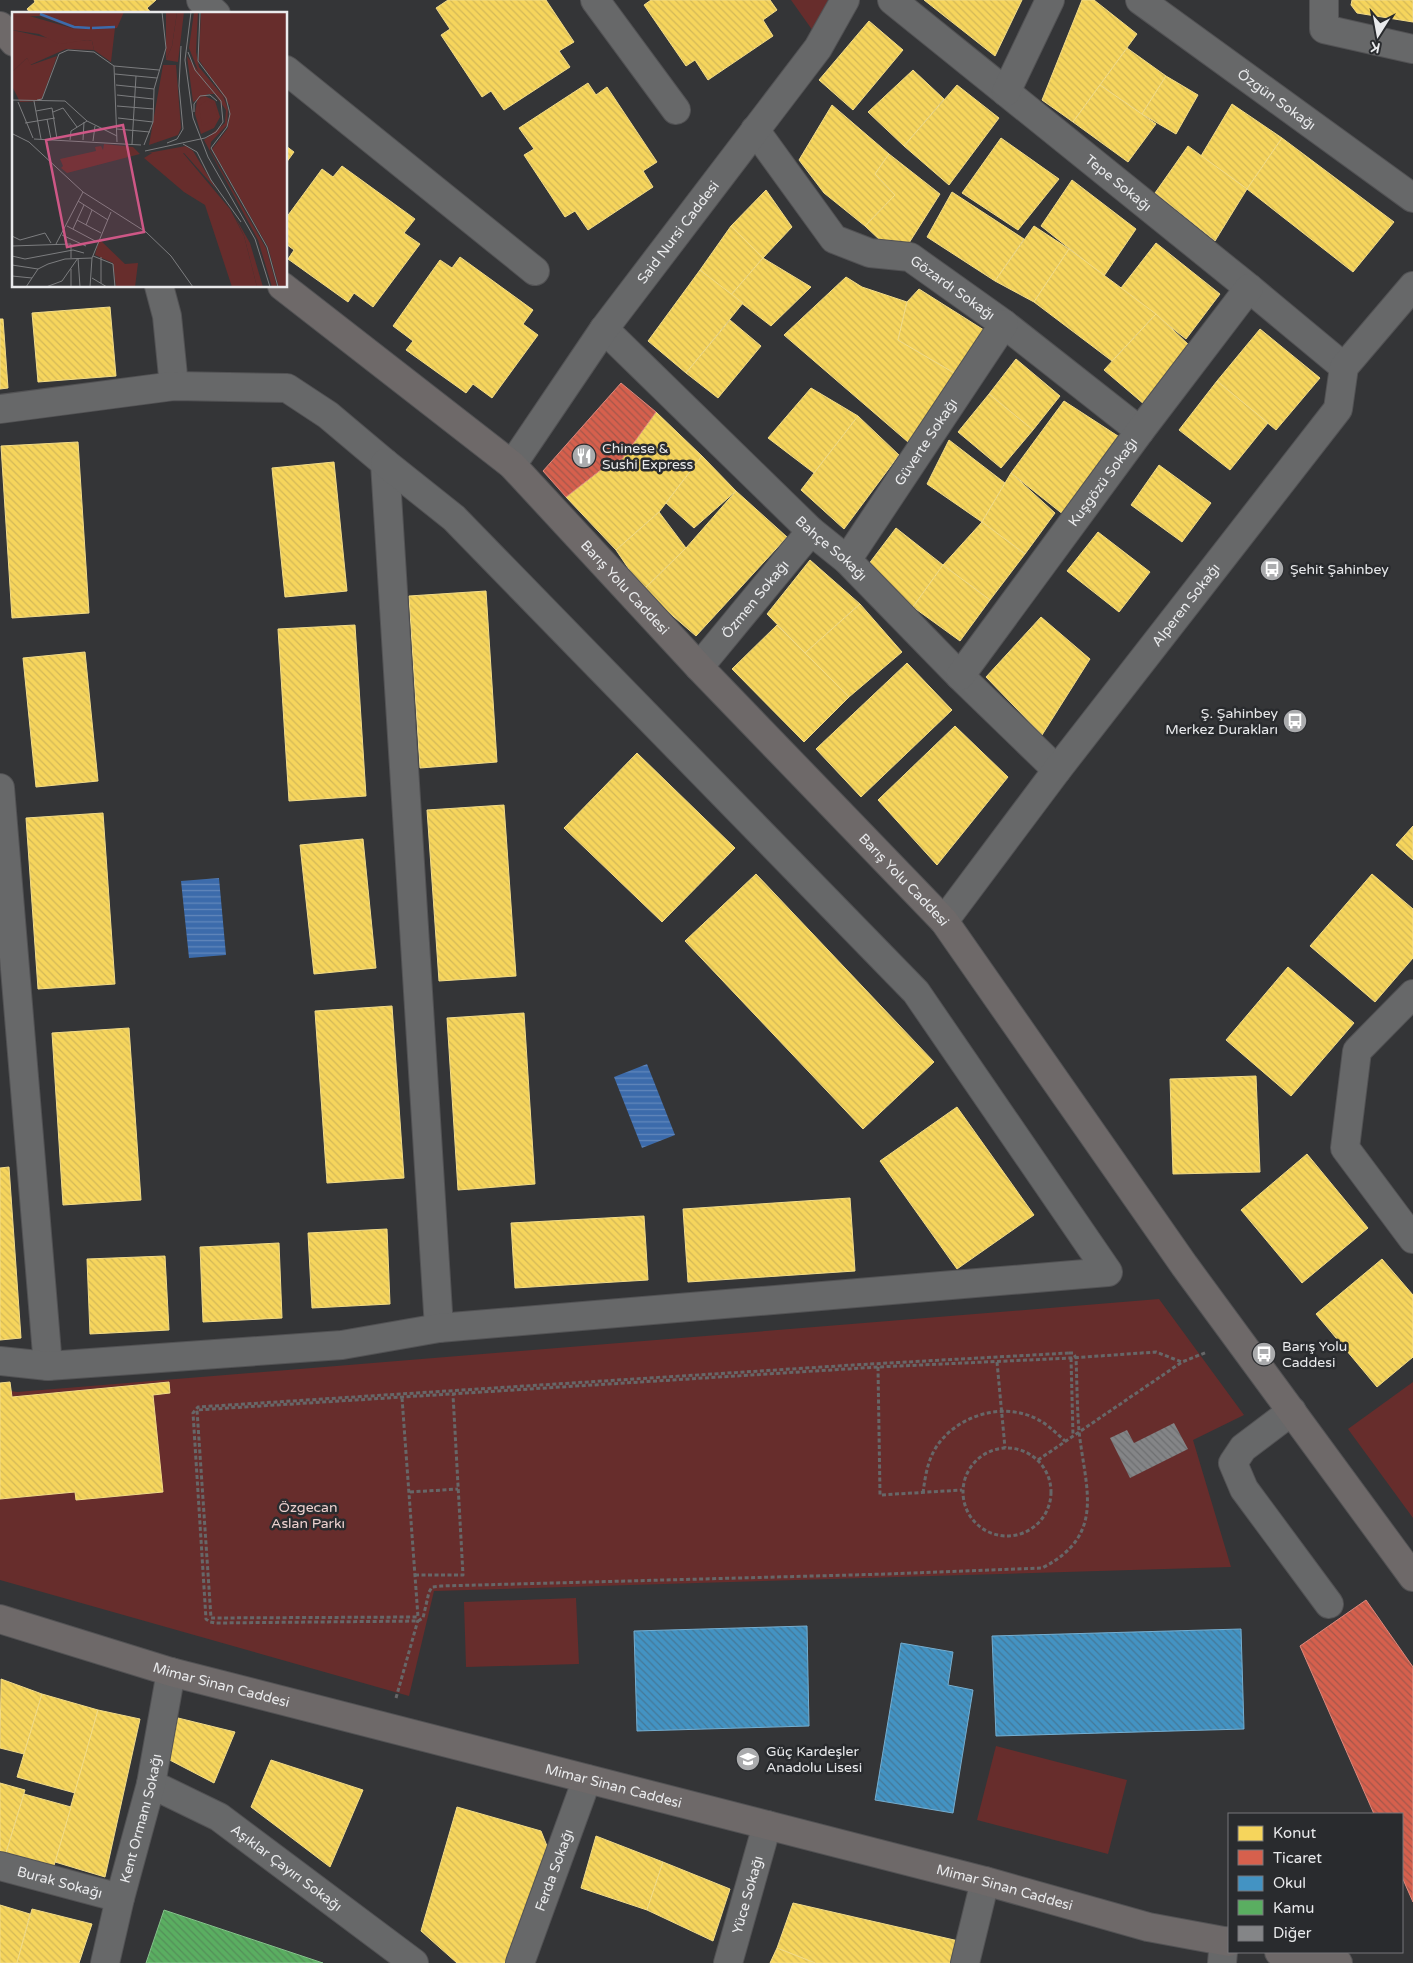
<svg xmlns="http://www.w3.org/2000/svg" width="1413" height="1963" font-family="'Varela Round',sans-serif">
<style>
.green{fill:#672d2c}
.water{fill:url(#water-rules)}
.homes{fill:url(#homes-back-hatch);stroke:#f2db87}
.shops{fill:url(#shops-back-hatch);stroke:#dc897d}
.schools{fill:url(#schools-back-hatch);stroke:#75adcf}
.public{fill:url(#public-back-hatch);stroke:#85c08b}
.building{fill:url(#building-back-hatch)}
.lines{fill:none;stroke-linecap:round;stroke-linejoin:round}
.minor-casing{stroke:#525254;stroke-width:30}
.major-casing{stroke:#525254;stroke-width:30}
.path{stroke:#676768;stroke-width:3;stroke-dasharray:4 2.5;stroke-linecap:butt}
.minor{stroke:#676869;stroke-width:28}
.major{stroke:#6e6969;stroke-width:28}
.labels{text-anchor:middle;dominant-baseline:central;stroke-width:5;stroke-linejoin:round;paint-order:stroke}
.street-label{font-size:14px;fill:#e9eaec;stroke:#292b2e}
.poi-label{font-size:14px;fill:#e9eaec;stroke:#292b2e;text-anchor:start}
.park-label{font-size:14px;fill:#edd1cf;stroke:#292b2e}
.inset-river{fill:none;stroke:#3c6bab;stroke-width:2.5}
.inset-road{fill:none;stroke:#7c7d7f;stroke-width:1}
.view{fill:#ce5786;fill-opacity:0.15;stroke:#ce5786;stroke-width:2.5}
.inset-edge{fill:none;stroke:#e9eaec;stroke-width:2.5}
</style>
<defs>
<pattern id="water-rules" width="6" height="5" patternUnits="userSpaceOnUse" patternTransform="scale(1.25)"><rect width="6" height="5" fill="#3c6bab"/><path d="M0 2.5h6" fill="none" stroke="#6287bb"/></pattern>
<pattern id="homes-back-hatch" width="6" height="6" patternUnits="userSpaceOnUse" patternTransform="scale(1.25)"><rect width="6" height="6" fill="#f6d55c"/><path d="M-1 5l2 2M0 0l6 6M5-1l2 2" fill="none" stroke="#d3b858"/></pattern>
<pattern id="shops-back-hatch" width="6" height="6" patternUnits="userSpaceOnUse" patternTransform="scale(1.25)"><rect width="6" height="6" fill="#d6604d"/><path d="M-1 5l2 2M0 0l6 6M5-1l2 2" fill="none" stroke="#a4574b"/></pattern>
<pattern id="schools-back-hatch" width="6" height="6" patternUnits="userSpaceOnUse" patternTransform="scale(1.25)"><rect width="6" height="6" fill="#4393c3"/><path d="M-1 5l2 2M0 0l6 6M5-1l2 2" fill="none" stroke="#447898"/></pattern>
<pattern id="public-back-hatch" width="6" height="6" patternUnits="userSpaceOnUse" patternTransform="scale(1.25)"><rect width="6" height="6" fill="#5aae61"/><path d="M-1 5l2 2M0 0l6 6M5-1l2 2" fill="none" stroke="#548f59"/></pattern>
<pattern id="building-back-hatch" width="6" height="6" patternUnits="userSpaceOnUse" patternTransform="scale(1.25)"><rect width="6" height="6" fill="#848587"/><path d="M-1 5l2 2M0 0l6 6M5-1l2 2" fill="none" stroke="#6e6f71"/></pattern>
</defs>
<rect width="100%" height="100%" fill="#343537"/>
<g class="green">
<path d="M791 0H828L813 31Z"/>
<path d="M1159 1299 1244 1415 1193 1440 1231 1567 434 1591 409 1696 0 1580V1389L17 1392Z"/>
<path d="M1413 1382V1518L1348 1429Z"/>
<path d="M576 1598 579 1664 466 1667 464 1602Z"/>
<path d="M996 1746 1127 1780 1108 1854 977 1820Z"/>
</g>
<g class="water">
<path d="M219 878 226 955 189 958 181 881Z"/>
<path d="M647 1064 675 1135 642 1148 614 1077Z"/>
</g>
<g class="homes">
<path d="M34 0H156L147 8 152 14H31L27 9 35 2Z"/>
<path d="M448 0H546L574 42 559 51 570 67 504 110 491 91 482 97 441 35 450 29 436 8Z"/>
<path d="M651 0H770L777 10 763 20 773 36 708 80 695 60 686 66 644 5Z"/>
<path d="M924 0H1022L995 56Z"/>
<path d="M1082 0H1094L1137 34 1073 122 1042 100Z"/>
<path d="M1352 0H1413V22L1357 13 1351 5Z"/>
<path d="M869 21 903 50 853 110 819 80Z"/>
<path d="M1127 48 1166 76 1142 114 1100 85Z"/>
<path d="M913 70 944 99 904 146 868 112Z"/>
<path d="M1166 76 1198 95 1176 134 1142 114Z"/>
<path d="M588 83 596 95 607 87 657 162 643 171 653 187 588 230 575 211 565 217 524 155 534 149 519 128Z"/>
<path d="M957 85 999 118 949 185 904 146Z"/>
<path d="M1100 85 1156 124 1128 162 1073 122Z"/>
<path d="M1232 104 1282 138 1247 189 1201 156Z"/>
<path d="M832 105 889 154 875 174 895 195 865 226 824 193 799 160Z"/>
<path d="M1001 138 1059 179 1018 230 962 193Z"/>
<path d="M1282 138 1394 222 1353 272 1247 189Z"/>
<path d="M286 146 294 152 286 163Z"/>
<path d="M1188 146 1247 189 1215 241 1155 193Z"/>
<path d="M889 154 940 194 909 243 882 242 865 226 895 195 875 174Z"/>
<path d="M342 166 415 219 404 233 420 244 373 307 354 293 348 302 288 259 294 250 286 244V218L322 169 333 177Z"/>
<path d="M1072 180 1136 229 1104 276 1041 226Z"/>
<path d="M766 190 792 227 763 258 731 226Z"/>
<path d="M952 192 1024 239 995 281 927 237Z"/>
<path d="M731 226 763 258 731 295 700 270Z"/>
<path d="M1034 226 1069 249 1034 302 995 281Z"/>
<path d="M1156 243 1220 294 1186 339 1121 288Z"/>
<path d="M1069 249 1156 314 1112 361 1034 302Z"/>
<path d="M460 257 533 310 523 324 538 335 492 398 473 384 466 393 406 350 413 341 393 326 440 260 452 268Z"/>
<path d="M763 258 811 287 771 326 731 295Z"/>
<path d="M700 270 743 303 686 373 648 341Z"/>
<path d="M846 277 862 287 907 302 898 340 956 374 908 442 784 335Z"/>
<path d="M919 289 987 332 956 374 898 340 907 302Z"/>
<path d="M110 307 116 376 38 382 32 313Z"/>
<path d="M1156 314 1189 345 1145 405 1104 370Z"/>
<path d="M0 319H3L8 388 0 389Z"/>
<path d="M730 320 761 346 718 398 686 373Z"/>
<path d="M1260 329 1320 378 1276 430 1217 381Z"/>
<path d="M1016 359 1060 396 1033 430 989 394Z"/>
<path d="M1217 381 1268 423 1230 470 1179 430Z"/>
<path d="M811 388 858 416 814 473 768 438Z"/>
<path d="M989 394 1033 430 1001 468 958 432Z"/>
<path d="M1064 401 1121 438 1064 515 1011 473Z"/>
<path d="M656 412 702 456 659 512 616 550 566 497 607 465 622 459Z"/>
<path d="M858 416 899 455 844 529 801 490Z"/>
<path d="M949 440 1005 483 982 522 927 484Z"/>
<path d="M78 442 89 613 12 618 1 446Z"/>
<path d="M702 456 736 491 694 528 666 503Z"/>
<path d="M334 462 347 591 285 597 272 468Z"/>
<path d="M1159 465 1211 503 1182 542 1131 505Z"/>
<path d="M1011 473 1055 513 1025 554 982 522Z"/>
<path d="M736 491 787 537 696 636 643 590 686 548Z"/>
<path d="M659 512 686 548 643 590 616 550Z"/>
<path d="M982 522 1025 554 990 600 943 565Z"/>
<path d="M896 528 943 565 913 607 868 565Z"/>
<path d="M1098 532 1150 572 1119 612 1067 571Z"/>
<path d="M810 560 860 604 805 653 767 614Z"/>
<path d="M943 565 990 600 960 641 913 607Z"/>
<path d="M486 591 497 762 420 768 409 596Z"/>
<path d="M860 604 902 652 849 697 805 653Z"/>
<path d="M1041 617 1090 659 1042 735 986 677Z"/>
<path d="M355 625 366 796 289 801 278 629Z"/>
<path d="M777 625 849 697 804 742 732 669Z"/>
<path d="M85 652 98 781 36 787 23 658Z"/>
<path d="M907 663 952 710 861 797 816 749Z"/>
<path d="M955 726 1008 777 937 865 878 800Z"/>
<path d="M637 753 735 848 662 922 564 828Z"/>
<path d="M504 805 516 976 439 981 427 810Z"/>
<path d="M103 813 115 984 38 989 26 818Z"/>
<path d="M1413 826V860L1396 845Z"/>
<path d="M363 839 376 968 314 974 300 845Z"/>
<path d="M756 874 934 1062 863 1129 685 941Z"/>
<path d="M1372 874 1413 909V958L1375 1002 1310 946Z"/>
<path d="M1288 967 1354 1023 1291 1096 1226 1040Z"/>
<path d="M392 1006 404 1178 327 1183 315 1011Z"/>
<path d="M524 1013 535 1184 458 1190 447 1018Z"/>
<path d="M129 1028 141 1200 63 1205 52 1033Z"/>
<path d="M1256 1076 1260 1172 1173 1174 1170 1079Z"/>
<path d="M957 1107 1034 1215 957 1269 880 1161Z"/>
<path d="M1307 1154 1368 1228 1302 1283 1241 1210Z"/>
<path d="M9 1167 21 1338 0 1340V1168Z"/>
<path d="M850 1198 855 1271 688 1282 683 1209Z"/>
<path d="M644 1216 648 1280 515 1288 511 1223Z"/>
<path d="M387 1229 390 1304 312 1308 308 1233Z"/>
<path d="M279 1243 282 1318 203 1322 200 1247Z"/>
<path d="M165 1256 169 1330 90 1334 87 1259Z"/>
<path d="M1382 1259 1413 1295V1357L1377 1387 1316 1314Z"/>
<path d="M10 1382 12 1397 169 1382 170 1393 153 1395 163 1492 76 1500 75 1492 0 1499V1383Z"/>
<path d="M1 1679 42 1694 24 1754 0 1748Z"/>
<path d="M42 1694 98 1710 75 1793 17 1777Z"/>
<path d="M98 1710 140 1719 105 1877 55 1862Z"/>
<path d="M174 1717 235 1732 214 1783 162 1756Z"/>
<path d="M271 1760 363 1790 330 1867 251 1807Z"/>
<path d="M0 1783 25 1790 6 1853 0 1852Z"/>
<path d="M24 1794 71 1807 53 1869 6 1853Z"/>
<path d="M457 1807 541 1831 549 1851 505 1963H457L421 1931Z"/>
<path d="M596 1836 663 1862 647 1910 581 1888Z"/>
<path d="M663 1862 730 1889 713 1941 647 1910Z"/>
<path d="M793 1903 963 1942 957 1963H815L777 1948Z"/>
<path d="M0 1905 30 1914 17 1963H0Z"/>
<path d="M32 1909 92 1924 79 1963H17Z"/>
<path d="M777 1948 815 1963H770Z"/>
</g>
<g class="shops">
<path d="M621 383 656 412 622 459 607 465 566 497 543 471Z"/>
<path d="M1366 1600 1413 1667V1902L1402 1877V1814H1374L1300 1646Z"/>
</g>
<g class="schools">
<path d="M807 1626 809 1726 637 1731 634 1631Z"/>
<path d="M1241 1629 1244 1729 996 1736 992 1636Z"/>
<path d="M901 1643 953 1652 948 1685 973 1690 953 1813 875 1800Z"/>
</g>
<path class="public" d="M164 1910 323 1963H146Z"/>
<path class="building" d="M1174 1423 1188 1449 1130 1478 1110 1438 1127 1430 1134 1443Z"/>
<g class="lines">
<g class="minor-casing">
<g id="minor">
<path d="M201 0 216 14"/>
<path d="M595 0 676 110"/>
<path id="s1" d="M892 0 1249 288 1344 367"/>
<path id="s2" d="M1140 0 1413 198"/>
<path d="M1324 0V29L1413 49"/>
<path d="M286 70 535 271"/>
<path d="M1006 92 1050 0"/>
<path id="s3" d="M755 130 834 239 870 253 910 257 1004 324 1140 431"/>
<path d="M159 286 167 316 174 386"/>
<path id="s4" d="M604 329 811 531 847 560 960 676 1057 770"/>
<path d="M0 409 174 386 287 388 328 415 385 463 439 1328"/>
<path id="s5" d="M512 465 604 329 818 48 845 0"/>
<path id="s6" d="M847 560 1004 324"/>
<path id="s7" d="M699 667 811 531"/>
<path id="s8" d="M960 676 1140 431 1249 288"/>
<path d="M0 788 48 1366"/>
<path id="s9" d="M944 921 1057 770 1338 409 1344 367 1413 286"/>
<path d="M1413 994 1357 1051 1345 1148 1413 1239"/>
<path d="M0 1361 48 1366 342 1345 439 1328 1108 1272 916 992 454 518 385 463"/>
<path d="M1292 1411 1243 1448 1233 1463 1244 1489 1329 1604"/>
<path id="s10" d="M151 1784 219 1817 414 1963"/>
<path id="s11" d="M0 1866 120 1898"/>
<path id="s12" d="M105 1963 120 1898 151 1784 171 1672"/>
<path id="s13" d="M520 1963 587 1779"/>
<path id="s14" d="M728 1963 767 1825"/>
<path d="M965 1963 985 1881"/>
<path d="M1222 1963 1224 1941"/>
</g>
</g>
<g class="major-casing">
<g id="major">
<path d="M0 26 14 42"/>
<path id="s15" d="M282 286 512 465 699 667 944 921 1184 1265 1413 1577"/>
<path id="s16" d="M0 1619 171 1672 985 1881 1148 1927 1229 1942"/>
<path d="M1279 1952 1338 1963"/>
</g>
</g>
<g class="path">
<path d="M1069 1353H1073L1076 1358C1077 1382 1077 1407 1079 1431 1085 1488 1107 1535 1042 1568L888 1574 441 1586 432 1587 429 1592 423 1618 418 1621 215 1623 210 1622 206 1619 193 1413 198 1407 853 1365Z"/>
<path d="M1071 1358 1073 1435"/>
<path d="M997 1362 1005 1448"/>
<path d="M878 1367 880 1495 962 1490"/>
<path d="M402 1398 418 1617 211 1618 197 1410 878 1367 1071 1358 1156 1352 1182 1362 1207 1352"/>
<circle cx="1007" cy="1492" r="44"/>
<path d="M1038 1460 1182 1362"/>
<path d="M410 1492 458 1489"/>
<path d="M923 1493C925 1478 927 1463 935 1449 954 1418 996 1403 1030 1416 1044 1421 1054 1431 1065 1441"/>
<path d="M415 1575H463L453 1395"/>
<path d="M396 1698 418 1620"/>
</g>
<use href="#minor" class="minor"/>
<use href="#major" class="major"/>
</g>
<defs>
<g id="restaurant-disc" transform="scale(1.25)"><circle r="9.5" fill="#aaabad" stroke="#292b2e"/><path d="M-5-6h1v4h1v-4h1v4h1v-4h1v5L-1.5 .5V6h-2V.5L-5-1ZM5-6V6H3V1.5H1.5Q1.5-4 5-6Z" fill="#fff"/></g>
<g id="bus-disc" transform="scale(1.25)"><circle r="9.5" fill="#aaabad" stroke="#292b2e"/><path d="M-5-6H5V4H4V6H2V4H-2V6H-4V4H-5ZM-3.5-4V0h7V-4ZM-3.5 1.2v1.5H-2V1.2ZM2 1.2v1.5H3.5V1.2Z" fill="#fff"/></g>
<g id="school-disc" transform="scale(1.25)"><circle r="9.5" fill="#aaabad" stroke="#292b2e"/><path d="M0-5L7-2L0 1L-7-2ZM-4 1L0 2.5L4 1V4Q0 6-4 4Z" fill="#fff"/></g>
</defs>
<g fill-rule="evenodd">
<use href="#restaurant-disc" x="584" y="456"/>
<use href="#bus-disc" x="1272" y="569"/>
<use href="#bus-disc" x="1295" y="721"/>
<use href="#bus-disc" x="1264" y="1354"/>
<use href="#school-disc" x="748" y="1759"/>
</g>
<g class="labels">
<g class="street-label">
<text stroke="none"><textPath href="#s2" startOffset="169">Özgün Sokağı</textPath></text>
<text stroke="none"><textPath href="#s1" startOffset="291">Tepe Sokağı</textPath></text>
<text stroke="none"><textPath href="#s5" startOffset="286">Said Nursi Caddesi</textPath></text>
<text stroke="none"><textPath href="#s3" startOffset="266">Gözardı Sokağı</textPath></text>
<text stroke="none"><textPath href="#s6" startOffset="142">Güverte Sokağı</textPath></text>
<text stroke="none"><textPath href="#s8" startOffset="241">Kuşgözü Sokağı</textPath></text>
<text stroke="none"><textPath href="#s4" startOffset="316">Bahçe Sokağı</textPath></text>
<text stroke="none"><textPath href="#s15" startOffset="458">Barış Yolu Caddesi</textPath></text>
<text stroke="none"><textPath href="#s7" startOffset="88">Özmen Sokağı</textPath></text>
<text stroke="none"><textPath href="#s9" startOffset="398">Alperen Sokağı</textPath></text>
<text stroke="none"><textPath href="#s15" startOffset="862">Barış Yolu Caddesi</textPath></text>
<text stroke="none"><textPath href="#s16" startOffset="231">Mimar Sinan Caddesi</textPath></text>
<text stroke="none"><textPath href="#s16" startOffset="636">Mimar Sinan Caddesi</textPath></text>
<text stroke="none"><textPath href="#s12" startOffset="149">Kent Ormanı Sokağı</textPath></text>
<text stroke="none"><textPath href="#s10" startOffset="160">Aşıklar Çayırı Sokağı</textPath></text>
<text stroke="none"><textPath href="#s13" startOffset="99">Ferda Sokağı</textPath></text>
<text stroke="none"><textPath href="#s11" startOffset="62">Burak Sokağı</textPath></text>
<text stroke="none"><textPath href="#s16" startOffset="1040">Mimar Sinan Caddesi</textPath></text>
<text stroke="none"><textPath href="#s14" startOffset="71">Yüce Sokağı</textPath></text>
</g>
<g class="poi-label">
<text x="602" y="448">Chinese &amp;<tspan x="602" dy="16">Sushi Express</tspan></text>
<text x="1290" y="569">Şehit Şahinbey</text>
<text x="1278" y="713" text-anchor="end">Ş. Şahinbey<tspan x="1278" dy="16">Merkez Durakları</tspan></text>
<text x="1282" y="1346">Barış Yolu<tspan x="1282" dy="16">Caddesi</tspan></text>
<text x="766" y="1751">Güç Kardeşler<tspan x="766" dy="16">Anadolu Lisesi</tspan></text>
</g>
<g class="park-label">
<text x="308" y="1507">Özgecan<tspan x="308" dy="16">Aslan Parkı</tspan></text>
</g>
</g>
<g transform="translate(12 12)">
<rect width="275" height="275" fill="#343537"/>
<path d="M165 0H172L166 50 154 48 160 34ZM182 0H186L184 40 187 55 211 84 216 97 215 113 199 130 198 138 254 236 265 275H260L246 228 192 128 213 111 214 98 187 61 177 36ZM0 18 54 30 76 28 80 29 82 38 54 37 18 53 15 46 0 60ZM175 44 203 82H196L181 90ZM193 84 203 89 208 105 202 116 189 122 183 102 185 88ZM174 134 181 139 204 177 172 141H136ZM223 205 238 231 251 275H245L232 224Z" fill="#672d2c"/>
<path d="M154 0H165L160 34 154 48ZM189 0H275V275H267L256 235 200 137 216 116 218 94 187 48ZM14 3 63 17 103 16 99 50 82 38 80 29 76 28 47 32 27 22 0 18V5ZM45 44 29 89 8 90 0 74V60L15 46 19 53ZM195 88 202 91 206 106 190 114 187 94Z" fill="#672d2c"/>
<path d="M0 0H112L105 16 82 18 63 17 28 4 0 5ZM151 53H164L169 116 166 123 137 133ZM92 132 121 135 128 142 55 161 49 156 51 154 48 147 84 139 83 135 89 134 91 138ZM140 141H171L218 197 232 224 245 275H220L193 193 172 180 132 146ZM87 227 113 252 126 251 123 275H104L101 251 83 243Z" fill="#672d2c"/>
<path class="inset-river" d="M28 2 62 15 78 16M80 16 103 15"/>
<path class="inset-road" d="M179 0 173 48 181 106 196 145 243 227 258 275M188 0 186 49 214 86 218 102 215 115 199 136 255 235 266 275M102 54 147 58M103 62 145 66M104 73 142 77M105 83 141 87M0 88 53 89 75 109 105 124M25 88 30 87 47 42 56 38 82 40 102 54 105 130M22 89 29 127M6 90 21 126M105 94 142 97M24 99 40 96 45 127M41 100 51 96 65 115M182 100V92L188 84 198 83 205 89M106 106 141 110M35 107 39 127M13 111 43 106M105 117 138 120M1 122 17 130 71 180 134 220 159 244 181 275M22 127 129 133M58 128 59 119 75 109M71 128 72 110M81 129 83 114M155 131 165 127 171 117 167 74 169 34M120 132 124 64M171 132 185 140 199 168 229 210M132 133 141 110 142 77 154 36 150 0M133 139 193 126 204 120 211 110 209 89 183 58 176 40M66 189 96 208M65 208 89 221M74 213 80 198M55 214 85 230M61 217 72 193M50 223 74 234M0 224 8 228 33 221 39 231M44 232 71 180M0 234 59 232V246M0 244 13 247 61 238 72 241M81 244 101 252 103 275M89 245V271M66 246 68 275M0 253 26 257M59 257V275M0 264 20 266M80 266 95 275M14 275 26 257 36 252 53 247 80 246M34 275 50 269 66 246M78 275 80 246 99 200"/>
<path class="view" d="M111 113 132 220 55 235 34 128Z"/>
<rect width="275" height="275" class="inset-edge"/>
</g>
<rect x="1228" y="1813" width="175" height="140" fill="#292b2e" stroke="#76777a"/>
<rect x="1238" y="1826" width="25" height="15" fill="#f6d55c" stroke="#76777a"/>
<text x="1273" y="1838" font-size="15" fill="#e9eaec">Konut</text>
<rect x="1238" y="1850" width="25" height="15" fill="#d6604d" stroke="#76777a"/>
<text x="1273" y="1863" font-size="15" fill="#e9eaec">Ticaret</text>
<rect x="1238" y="1876" width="25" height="15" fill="#4393c3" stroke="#76777a"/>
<text x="1273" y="1888" font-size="15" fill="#e9eaec">Okul</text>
<rect x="1238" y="1900" width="25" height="15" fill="#5aae61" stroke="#76777a"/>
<text x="1273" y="1913" font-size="15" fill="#e9eaec">Kamu</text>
<rect x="1238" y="1926" width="25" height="15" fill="#848587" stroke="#76777a"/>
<text x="1273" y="1938" font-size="15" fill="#e9eaec">Diğer</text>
<g transform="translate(1378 35) rotate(191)" stroke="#292b2e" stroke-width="4" paint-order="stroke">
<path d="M0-4L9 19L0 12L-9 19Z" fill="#e9eaec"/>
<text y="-8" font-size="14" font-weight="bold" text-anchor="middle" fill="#e9eaec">K</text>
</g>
</svg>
